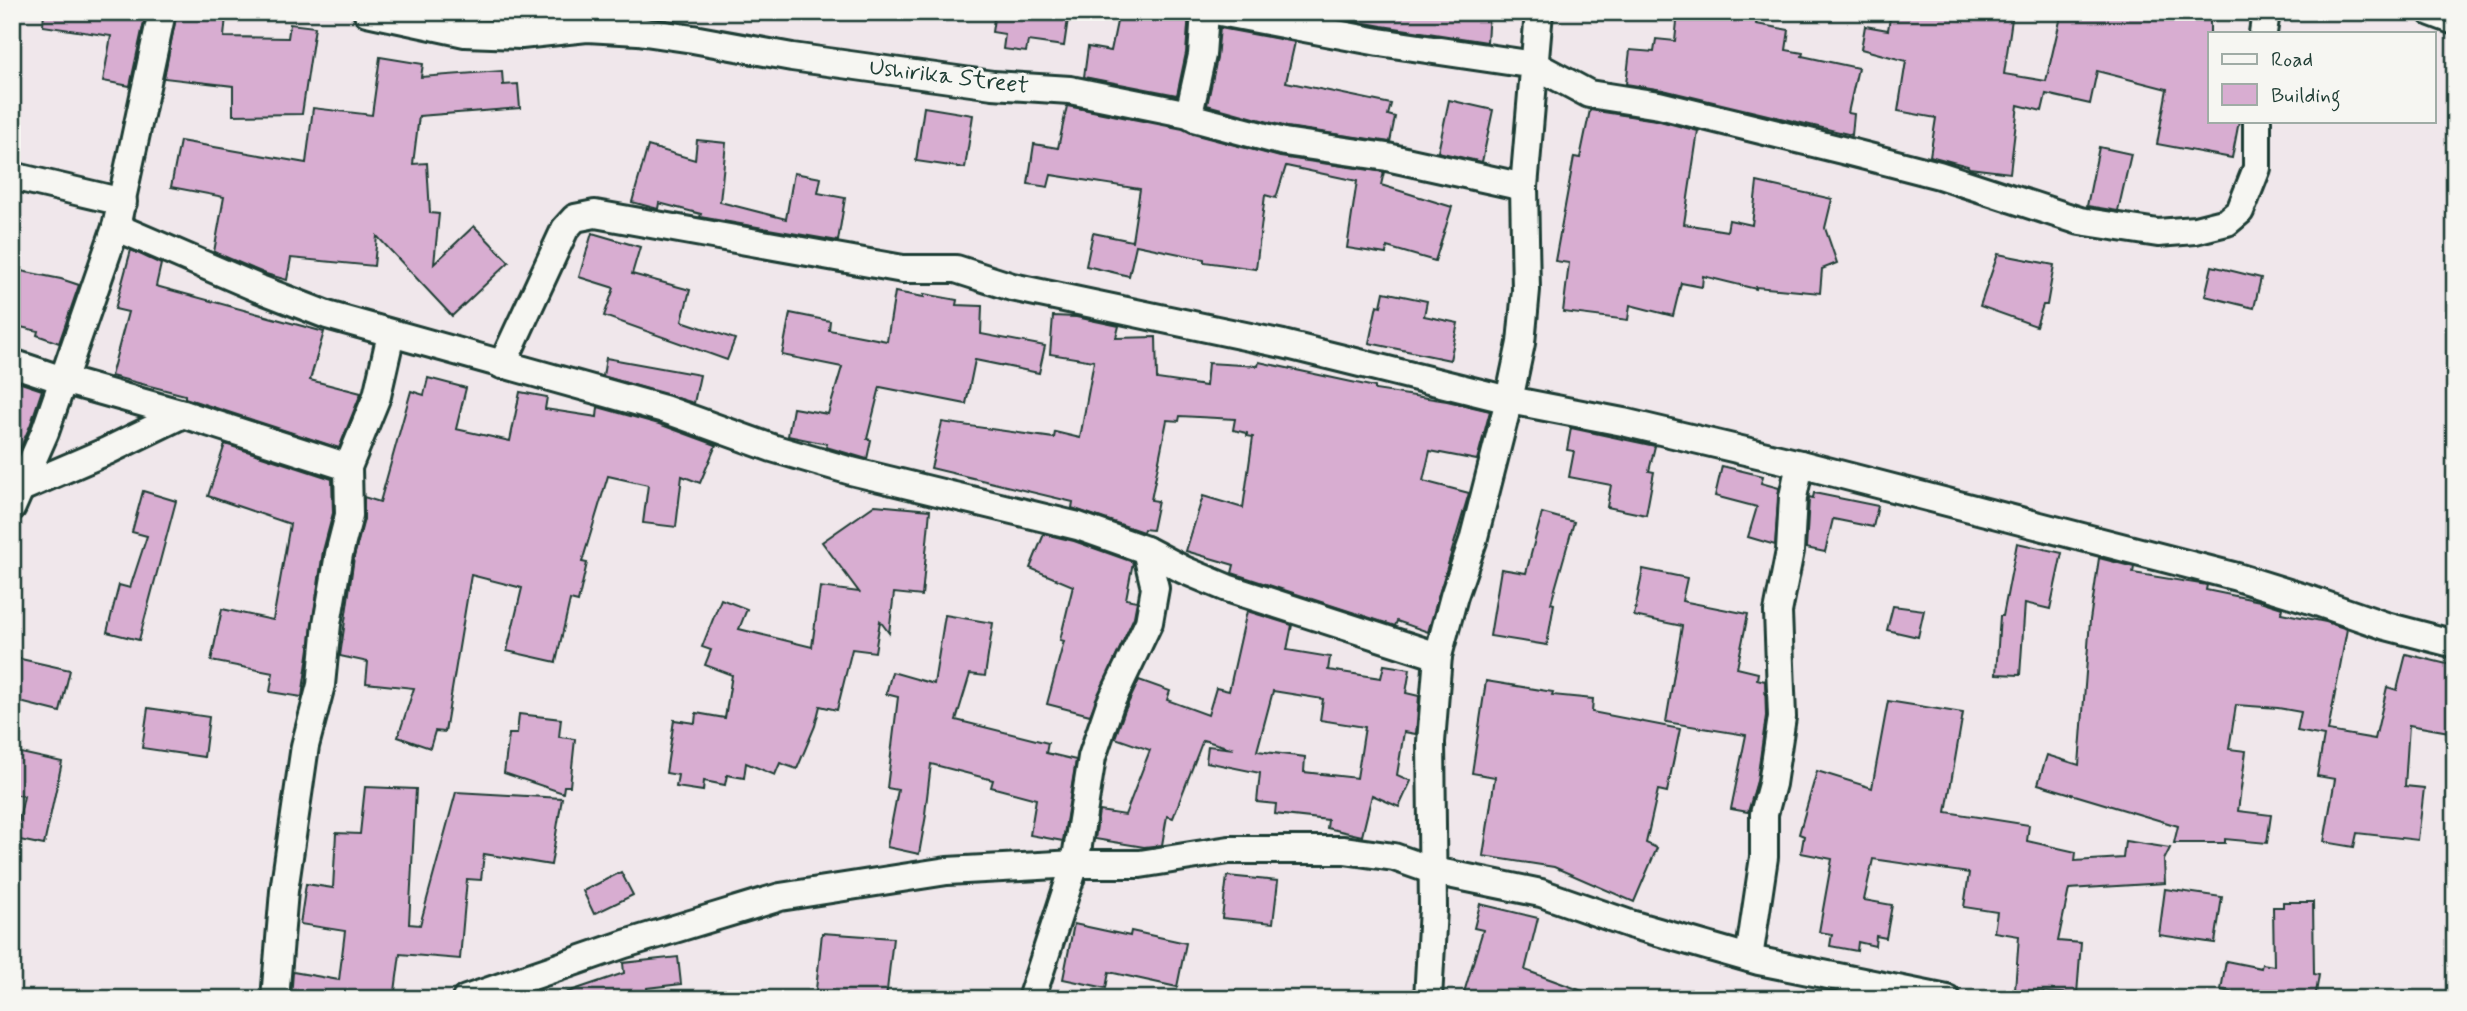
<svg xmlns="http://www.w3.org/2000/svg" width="2467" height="1011" font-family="Mynerve,sans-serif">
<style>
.building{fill:#d8add1;stroke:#1f3d34;stroke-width:2;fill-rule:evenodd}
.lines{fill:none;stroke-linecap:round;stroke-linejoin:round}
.street-casing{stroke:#1f3d34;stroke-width:32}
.street{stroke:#f6f6f2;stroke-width:26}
.labels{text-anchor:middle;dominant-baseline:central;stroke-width:6;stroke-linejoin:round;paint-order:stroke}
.street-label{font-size:24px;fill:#1f3d34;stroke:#f6f6f2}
</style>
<rect width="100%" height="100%" fill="#f0e7eb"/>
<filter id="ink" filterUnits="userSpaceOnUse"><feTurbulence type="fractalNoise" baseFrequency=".0143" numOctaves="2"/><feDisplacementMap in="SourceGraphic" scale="14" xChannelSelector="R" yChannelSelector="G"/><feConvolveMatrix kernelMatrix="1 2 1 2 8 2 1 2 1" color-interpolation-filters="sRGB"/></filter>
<g filter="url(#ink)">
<g class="building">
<path d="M44 12H146L130 86 103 81 111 36 43 26Z"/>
<path d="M177 12 226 16 224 37 288 38 290 24 315 27 302 114 233 115V86L164 78Z"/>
<path d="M995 12H1069L1064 46 1028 41 1026 52 1003 49 1005 34 992 32Z"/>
<path d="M1119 12H1189L1186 53 1177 95 1084 77 1088 47 1111 51Z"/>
<path d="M1321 12H1489L1487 42 1382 26 1321 15Z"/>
<path d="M1678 12H1758L1756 24 1789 30 1786 50 1803 53 1802 56 1858 68 1848 113 1854 114 1852 135 1663 90 1626 84 1630 50 1654 52 1656 39 1675 41Z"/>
<path d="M1891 12H2013L2004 74 2046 81 2062 12H2210V121H2239L2232 158 2157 144 2167 89 2097 71 2090 104 2046 94 2042 111 2018 105 2010 173 1969 168 1968 166 1930 156 1936 118 1898 111 1906 61 1861 49 1865 26 1888 30Z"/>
<path d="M1220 28 1295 42 1286 82 1391 104 1388 115 1395 117 1390 142 1287 127 1207 105 1217 58Z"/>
<path d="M380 57 423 64 421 77 502 71 503 85 518 84 520 108 419 116 413 164 427 163 430 213 439 214 434 264 474 226 509 262 452 316 377 236 374 266 291 258 287 280 266 274 214 252 224 197 171 187 180 141 306 163 313 108 372 115Z"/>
<path d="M1449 100 1493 110 1482 162 1438 152Z"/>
<path d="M1067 106 1183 129 1193 134 1280 157 1384 172 1381 185 1452 207 1435 261 1387 247 1386 254 1347 248 1357 181 1286 166 1276 198 1265 195 1256 269 1204 262V259L1136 245 1129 276 1086 266 1093 233 1132 241 1140 189 1051 175 1048 187 1028 184 1034 144 1058 148Z"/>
<path d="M924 107 973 115 965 168 916 161Z"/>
<path d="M1590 110 1656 120 1698 131 1684 224 1727 231 1729 220 1752 225 1757 182 1832 199 1825 228 1837 263 1822 269 1820 293 1756 287V289L1703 276 1702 287 1681 283 1673 316 1630 305 1628 320 1563 312 1569 263 1555 261 1574 157 1580 158Z"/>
<path d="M697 140 726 143 720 202 786 219 794 173 821 178 818 193 845 198 838 241 700 217 701 214 659 203 658 209 632 202 648 146 695 160Z"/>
<path d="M2099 147 2131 154 2118 211 2087 206Z"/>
<path d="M592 233 640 247 632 274 690 290 682 321 735 339 727 360 604 316 614 288 579 277Z"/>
<path d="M131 250 161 264 156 286 324 332 310 380 361 393 339 448 185 398V395L111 376 128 312 115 309Z"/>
<path d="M1998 254 2054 265 2047 305H2043L2036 326 1980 306Z"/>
<path d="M2212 266 2261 278 2254 308 2205 296Z"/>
<path d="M16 270 61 279 79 285 59 343 37 335 38 331 12 325V285Z"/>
<path d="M895 292 924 297V294L957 300 956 305 982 306 981 334 1045 346 1039 373 975 360 966 404 880 387 867 439 871 440 867 459 826 447 827 444 788 436 793 408 828 414 842 367 782 355 790 313 830 321 829 330 887 341Z"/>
<path d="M1384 292 1427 301 1424 316 1458 323 1450 360 1369 343 1377 305 1381 306Z"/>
<path d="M1053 316 1076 317 1119 326 1116 338 1156 337 1157 379 1206 386 1208 363 1258 366 1259 362 1375 387V390L1447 401 1490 411 1477 460 1430 451 1423 481 1469 493 1428 632 1397 621 1395 626 1232 573 1234 565 1186 551 1203 496 1243 508 1253 437 1247 436V433L1233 430 1235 419 1180 416 1179 421 1167 420 1151 500 1158 501 1152 530 1144 529 1143 532 1072 508 1073 502 931 468 942 422 1054 438 1055 432 1080 438 1094 361 1050 354Z"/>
<path d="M606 358 700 375 694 403 603 376Z"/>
<path d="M428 378 466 388 456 429 510 441 520 392 547 397 545 409 597 417 598 407 659 424 716 445 700 483 682 476 676 527 643 523 648 485 608 476 582 562 587 563 578 602 570 600 556 662 507 651 522 588 471 575 445 732 435 731 430 748 398 737 414 688 366 683 368 662 340 656 354 557 364 519V497L380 502 411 391 424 395Z"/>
<path d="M12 380 42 390 30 426 12 467Z"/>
<path d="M1571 428 1655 446 1649 471 1654 472 1646 515 1607 507 1611 485 1569 477 1574 451 1567 450Z"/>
<path d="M225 444 332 479 333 513 323 551 302 697 270 692 273 673 211 661 222 609 273 620 290 524 208 496Z"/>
<path d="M1722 466 1763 476 1761 483 1779 488 1775 545 1748 537 1757 507 1715 496Z"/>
<path d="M143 491 176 501 139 640 107 632 119 585 130 588 147 536 132 532Z"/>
<path d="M1814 493 1878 506 1873 527 1833 519 1825 552 1806 548 1809 499V497L1813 498Z"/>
<path d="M875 505 930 510 922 596 894 593 889 633 880 621 875 652 852 649 837 710 820 706 815 726 797 769 780 763 775 775 746 763 744 778 727 775 725 785 704 781 703 791 676 787 678 775 666 773 674 720 695 723 696 713 725 718 732 675 705 665 711 650 702 647 721 599 747 609 739 629 812 647 820 587 859 592 822 542Z"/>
<path d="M1542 513 1574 522 1551 603 1554 604 1547 645 1490 636 1501 569 1526 573Z"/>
<path d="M1044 534 1074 541 1133 562 1126 599 1137 601 1134 617 1090 715 1047 704 1064 641 1060 640 1073 586 1030 568Z"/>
<path d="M2017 543 2062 553 2050 609 2025 603 2020 675 1996 674 2000 616H2003Z"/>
<path d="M2099 558 2134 567 2133 573 2207 585 2206 590 2260 601 2282 608 2281 613 2326 622 2347 629 2328 731 2375 739 2387 687 2397 690 2406 654 2455 666V733L2409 725 2405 786 2424 788 2418 840 2357 833 2354 847 2324 842 2335 779 2317 776 2324 736 2297 731 2301 712 2278 708 2236 705 2229 749 2246 751 2238 811 2271 815 2267 843 2225 839V843H2174L2178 826 2038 784 2047 755 2079 765 2090 620Z"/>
<path d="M1643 569 1687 578 1682 601 1748 614 1737 668 1758 673 1757 679 1765 681 1766 716 1757 781 1748 812 1731 809 1746 735 1666 722 1682 626 1634 616Z"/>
<path d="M1893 606 1924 610 1918 637 1887 630Z"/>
<path d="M1247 611 1292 625 1287 650 1330 657 1328 670 1381 678 1384 665 1410 669 1406 693 1419 696 1416 734 1404 732 1397 775 1411 781 1399 807 1372 795 1362 836 1327 828 1328 820 1275 814 1276 804 1257 802 1260 773 1206 762 1208 746 1234 749 1203 740 1173 818 1167 816 1162 845 1144 847 1095 839 1099 811 1125 815 1150 750 1115 738 1125 710 1139 680 1170 691 1167 700 1208 715 1216 688 1229 691ZM1273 691 1323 699 1320 720 1365 727 1357 778 1304 772 1305 757 1257 751Z"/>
<path d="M945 615 993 623 985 676 970 674 956 720 1048 743 1046 753 1076 760 1063 841 1030 835 1036 799 991 787 993 780 931 764 925 814 926 815 919 854 887 847 898 790 887 788 898 697 886 694 892 672 934 684Z"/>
<path d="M12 657 70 670 60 712 12 700Z"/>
<path d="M1486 681 1553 692 1552 695 1593 699 1592 712 1680 729 1667 792 1658 790 1646 843 1657 848 1634 902 1554 867 1483 856 1495 777 1472 773Z"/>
<path d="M1888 701 1963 713 1946 812 2029 825 2027 841 2076 852 2075 861 2123 858 2125 841 2170 848 2164 860 2165 883 2069 889 2058 941 2081 943 2077 994 2015 990 2019 936 1994 932 1997 912 1964 907 1969 873 1873 859 1864 900 1892 905 1886 938 1876 936 1875 946 1858 942 1857 951 1830 946 1832 934 1819 932 1832 859 1801 853 1804 836 1799 834 1817 771 1872 788Z"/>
<path d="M148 708 209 717 204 757 142 748Z"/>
<path d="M519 714 561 719 559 737 575 739 570 786H564L563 793 504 773 509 734H517Z"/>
<path d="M12 751 62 762 44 845 15 839 24 796 12 794Z"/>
<path d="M365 787 416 789 409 924 420 925 456 792 562 798 551 865 484 854 481 880 467 879 460 959 400 954 394 999H291L293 972 339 980 345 931 300 924 306 884 333 888 336 833 360 834Z"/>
<path d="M621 872 633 895 594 914 583 891Z"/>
<path d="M1227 876 1278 881 1273 923 1222 918Z"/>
<path d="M2165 889 2222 897 2215 943 2159 935Z"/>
<path d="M2283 902H2313L2314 974 2319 975 2315 999H2264L2221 990 2226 961 2261 968 2262 964 2274 966 2273 907H2283Z"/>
<path d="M1480 904 1538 918 1525 970 1596 996V999H1462L1483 930 1474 928Z"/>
<path d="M1074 924 1130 936 1131 931 1186 943 1177 987 1109 972 1106 988 1063 979Z"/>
<path d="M822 933 893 938 886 999H815Z"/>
<path d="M678 957 681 984 647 988 648 999H560L559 995 624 973 623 963Z"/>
</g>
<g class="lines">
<g class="street-casing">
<g id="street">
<path d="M367 12 465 33 521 35 587 28 638 31 693 39 792 57 993 85 1070 90 1189 114 1197 119 1284 142 1387 157 1524 187"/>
<path d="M1220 12 1379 42 1535 65 1589 94 1659 105 1842 150 1939 175 2080 221 2158 233 2195 230 2227 222 2240 211 2257 168V121"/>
<path d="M2431 12 2455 21"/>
<path d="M2263 33 2266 12"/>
<path d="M1189 114 1202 55 1205 12"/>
<path d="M12 176 123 202"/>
<path d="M116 227 260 289 327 315 664 409 772 448 851 471 1078 526 1146 550 1184 570 1227 588 1438 656"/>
<path d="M12 363 63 380 183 414 348 467"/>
<path d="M502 365 565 229 575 218 595 214 903 269H956L1012 287 1283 344 1509 400 1623 422 1800 464 2237 577 2311 600 2386 626 2455 644"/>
<path d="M21 488 107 451 183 414"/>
<path d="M12 507 45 432 116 227 162 12"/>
<path d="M1749 958 1764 857V814L1772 784 1782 717 1778 612 1790 551 1793 497 1800 464"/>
<path d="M275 999 284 891 305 746 321 685 327 624 339 554 349 515 348 467 377 396 391 334"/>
<path d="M466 999 625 944 780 897 947 871 1075 864H1140L1229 850H1344L1394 857 1434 871 1541 893 1630 924 1759 961 1947 999"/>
<path d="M1031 999 1075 864 1092 757 1110 704 1149 622 1155 588 1146 550"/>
<path d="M1428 999 1433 908 1431 742 1438 656 1454 596 1473 541 1509 400 1521 343 1526 290 1524 187 1539 12"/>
</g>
</g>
<use href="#street" class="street"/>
</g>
</g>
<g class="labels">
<g class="street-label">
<text transform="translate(949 77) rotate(7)">Ushirika Street</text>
</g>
</g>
<rect width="2467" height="1011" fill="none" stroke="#f6f6f2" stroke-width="42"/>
<rect x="21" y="21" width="2425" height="969" fill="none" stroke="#1f3d34" stroke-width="2.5" filter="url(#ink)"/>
<rect x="2208" y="32" width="228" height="91" fill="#f6f6f2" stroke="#a0aca6" stroke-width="2"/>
<rect x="2222" y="54" width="35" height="10" fill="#f6f6f2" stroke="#a0aca6" stroke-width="2"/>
<text x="2271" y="66" font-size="21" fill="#1f3d34">Road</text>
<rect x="2222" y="84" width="35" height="21" fill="#d8add1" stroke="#a0aca6" stroke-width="2"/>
<text x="2271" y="102" font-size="21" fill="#1f3d34">Building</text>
</svg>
